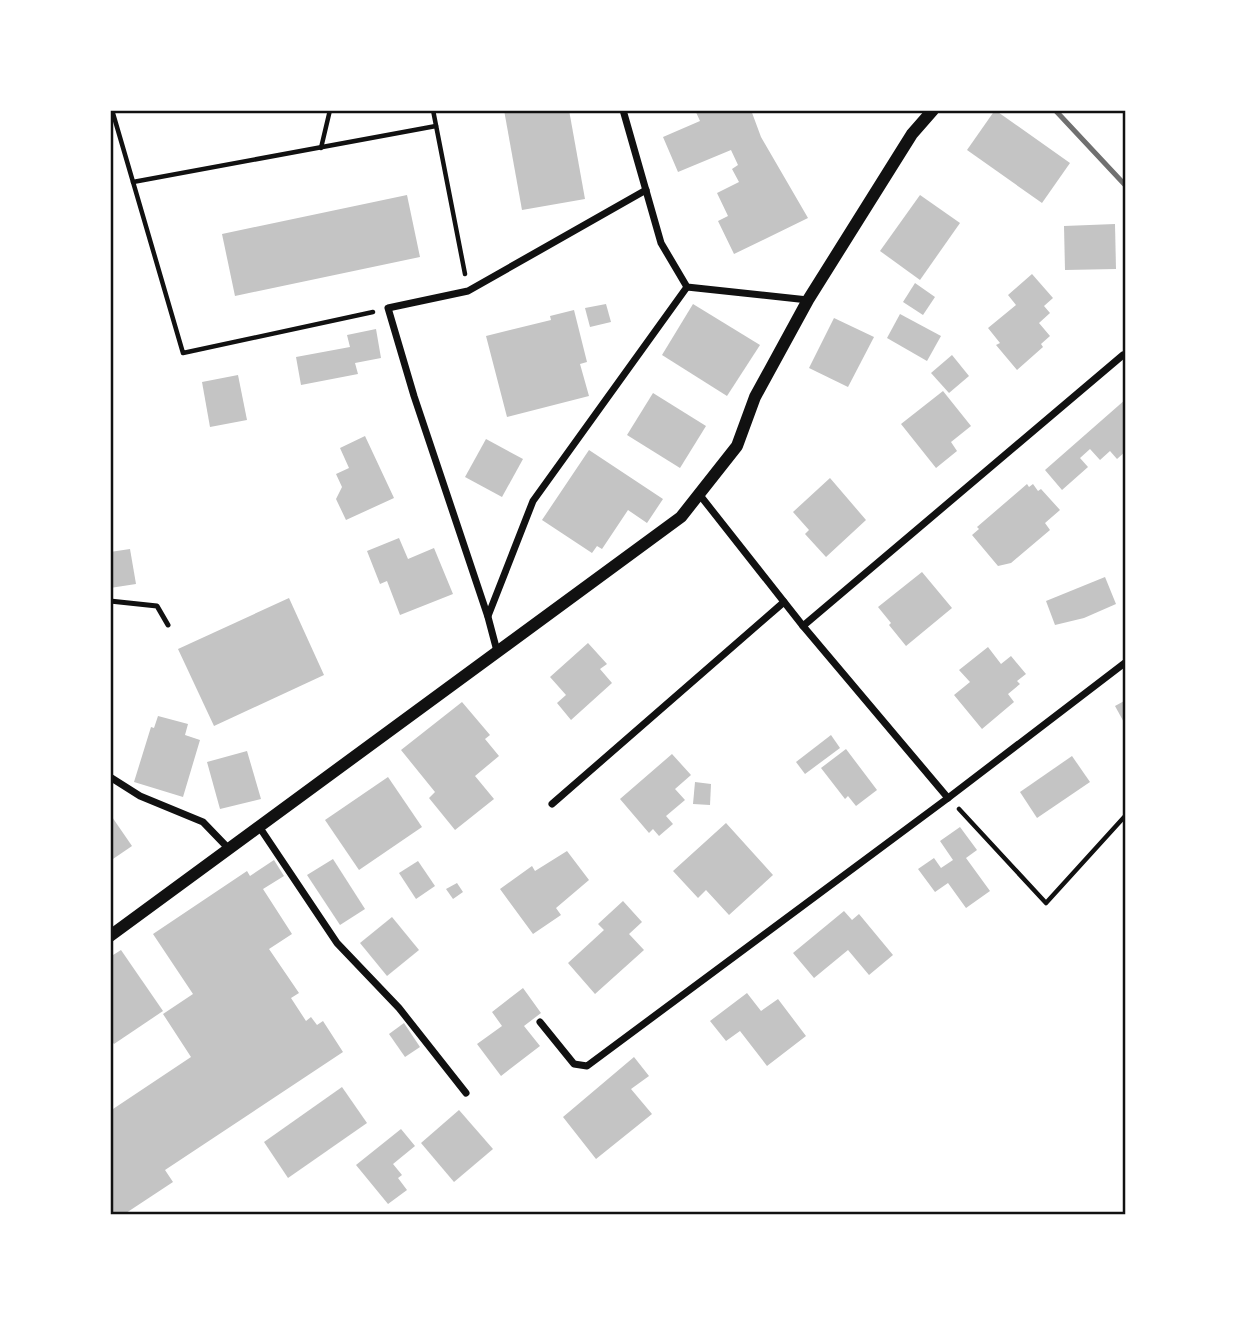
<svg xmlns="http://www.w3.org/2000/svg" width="1236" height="1325" font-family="'Sofia Sans Condensed',sans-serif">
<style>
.building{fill:#c4c4c4}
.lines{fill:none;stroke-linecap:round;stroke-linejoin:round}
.path{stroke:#111;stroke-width:4.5}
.service{stroke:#111;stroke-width:5}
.minor{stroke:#111;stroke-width:7}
.tertiary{stroke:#111;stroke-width:12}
.rail{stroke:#707070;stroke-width:5}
.neatline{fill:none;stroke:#111;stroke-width:2.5}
</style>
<rect width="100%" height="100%" fill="#fff"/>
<g class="building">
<path d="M504 110H569L585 199 522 210Z"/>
<path d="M695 110H751L761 137 808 218 734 254 718 221 728 216 717 193 739 182 732 169 738 165 731 150 678 172 663 137 700 121Z"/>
<path d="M995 110 1070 163 1042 203 967 150Z"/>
<path d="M407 195 420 257 235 296 222 234Z"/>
<path d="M920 195 960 223 920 280 880 251Z"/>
<path d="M1115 224 1116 269 1065 270 1064 226Z"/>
<path d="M1032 274 1053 298 1044 306 1050 313 1039 323 1050 336 1041 344 1043 347 1017 370 996 345 1000 343 988 328 1016 305 1008 295Z"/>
<path d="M915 283 935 297 923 315 903 302Z"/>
<path d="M606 304 611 322 590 327 585 308Z"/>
<path d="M693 304 760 345 727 396 662 355Z"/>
<path d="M574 310 587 362 580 364 589 396 507 417 486 336 551 320 550 316Z"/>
<path d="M900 314 941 336 927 361 887 338Z"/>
<path d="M834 318 874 337 848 387 809 368Z"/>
<path d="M376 329 381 358 355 363 358 374 301 385 296 357 350 347 347 335Z"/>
<path d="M952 355 969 376 949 393 931 373Z"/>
<path d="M238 375 247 420 210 427 202 382Z"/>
<path d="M943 391 971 426 951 442 957 451 936 468 901 424Z"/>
<path d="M653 393 706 426 680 468 627 435Z"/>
<path d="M1126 399V451L1117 459 1110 451 1100 460 1090 449 1080 458 1088 467 1062 490 1045 470Z"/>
<path d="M365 436 394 498 346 520 336 499 342 487 336 474 349 468 340 448Z"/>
<path d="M486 439 523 459 502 497 465 477Z"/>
<path d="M589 450 663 499 647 523 628 510 602 549 597 546 592 553 542 520Z"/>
<path d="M830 478 866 520 826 557 805 534 809 530 793 512Z"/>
<path d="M1027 484 1029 487 1033 484 1038 491 1041 489 1060 510 1045 523 1050 530 1011 563 998 566 972 535 979 529 977 527Z"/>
<path d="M399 538 408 559 434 548 453 594 400 615 387 581 380 584 367 551Z"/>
<path d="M130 549 136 584 110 588V552Z"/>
<path d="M922 572 952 608 906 646 889 625 891 623 878 607Z"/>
<path d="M1105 577 1116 604 1084 618 1055 625 1046 601Z"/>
<path d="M289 598 324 675 214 726 178 649Z"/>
<path d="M588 643 607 664 600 669 612 683 571 720 557 703 566 695 550 677Z"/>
<path d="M988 647 1001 664 1011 656 1026 674 1017 681 1020 684 1008 694 1014 702 982 729 954 695 970 682 959 670Z"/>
<path d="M1126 700V726L1115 706Z"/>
<path d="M462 702 490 735 485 739 499 756 475 776 494 799 455 830 429 798 435 792 401 750Z"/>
<path d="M158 716 188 724 185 735 200 740 183 797 134 782 151 727 154 728Z"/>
<path d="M831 735 840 748 805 774 796 762Z"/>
<path d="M846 749 877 790 856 806 848 796 845 799 821 768Z"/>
<path d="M247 751 261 799 220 809 207 762Z"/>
<path d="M672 754 691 775 675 789 685 800 666 816 673 824 659 836 653 829 649 833 620 799Z"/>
<path d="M1072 756 1090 782 1037 818 1020 792Z"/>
<path d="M388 777 422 827 359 870 325 820Z"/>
<path d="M695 782 711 784 710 805 693 804Z"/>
<path d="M110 814 132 846 110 861Z"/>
<path d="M726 823 773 875 729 915 706 890 698 898 673 871Z"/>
<path d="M960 827 977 850 966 858 990 891 966 908 948 883 935 892 918 869 934 858 941 868 953 860 940 841Z"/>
<path d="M567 851 589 880 556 908 561 915 533 934 500 889 532 866 535 871Z"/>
<path d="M333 859 365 909 340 925 307 875Z"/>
<path d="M274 860 284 876 263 889 292 934 269 949 299 993 291 998 306 1021 311 1017 317 1025 323 1021 343 1052 165 1170 173 1182 123 1215H110V1111L191 1057 163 1014 193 994 153 934 247 871 250 876Z"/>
<path d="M418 861 435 886 416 899 399 873Z"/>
<path d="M457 883 463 892 453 899 446 889Z"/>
<path d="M623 901 642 922 629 934 644 950 595 994 568 963 604 930 598 924Z"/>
<path d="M844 911 852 920 859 914 893 955 869 975 848 950 814 978 793 953Z"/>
<path d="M392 917 419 950 387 976 360 943Z"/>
<path d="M121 950 163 1011 114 1044 110 1039V957Z"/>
<path d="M523 988 541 1013 524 1026 540 1046 501 1076 477 1044 502 1026 492 1012Z"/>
<path d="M747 993 761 1011 778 999 806 1036 767 1066 740 1031 726 1041 710 1021Z"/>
<path d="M404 1023 420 1047 405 1057 389 1034Z"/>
<path d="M634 1057 649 1076 631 1089 652 1114 596 1159 563 1117Z"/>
<path d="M342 1087 367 1123 288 1178 264 1142Z"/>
<path d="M459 1110 493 1149 454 1182 421 1143Z"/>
<path d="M401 1129 415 1146 393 1164 402 1175 398 1178 407 1190 388 1204 356 1165Z"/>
</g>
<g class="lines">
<g class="path">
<path d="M112 110 183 353 373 312"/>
<path d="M433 110 465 274"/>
<path d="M321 148 330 110"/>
<path d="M133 182 436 126"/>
<path d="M959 809 1046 903 1126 815"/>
</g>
<path class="service" d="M110 601 157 606 168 625"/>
<g class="minor">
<path d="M623 110 661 243 687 287 808 300"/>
<path d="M699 494 803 626 948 798"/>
<path d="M488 616 533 501 687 287"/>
<path d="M803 626 1123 355"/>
<path d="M497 651 488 617 414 396 388 308 468 291 646 190"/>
<path d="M110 777 140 796 203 822 229 849"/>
<path d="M552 804 784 602"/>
<path d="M260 828 337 943 399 1008 466 1093"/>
<path d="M540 1022 574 1064 587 1066 948 798 1126 662"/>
</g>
<path class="tertiary" d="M110 936 681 517 737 446 755 397 808 300 912 134 933 110"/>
<path class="rail" d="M1055 110 1126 186"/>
</g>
<rect width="1236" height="1325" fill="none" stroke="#ffffff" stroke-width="224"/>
<rect x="112" y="112" width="1012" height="1101" class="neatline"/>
</svg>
